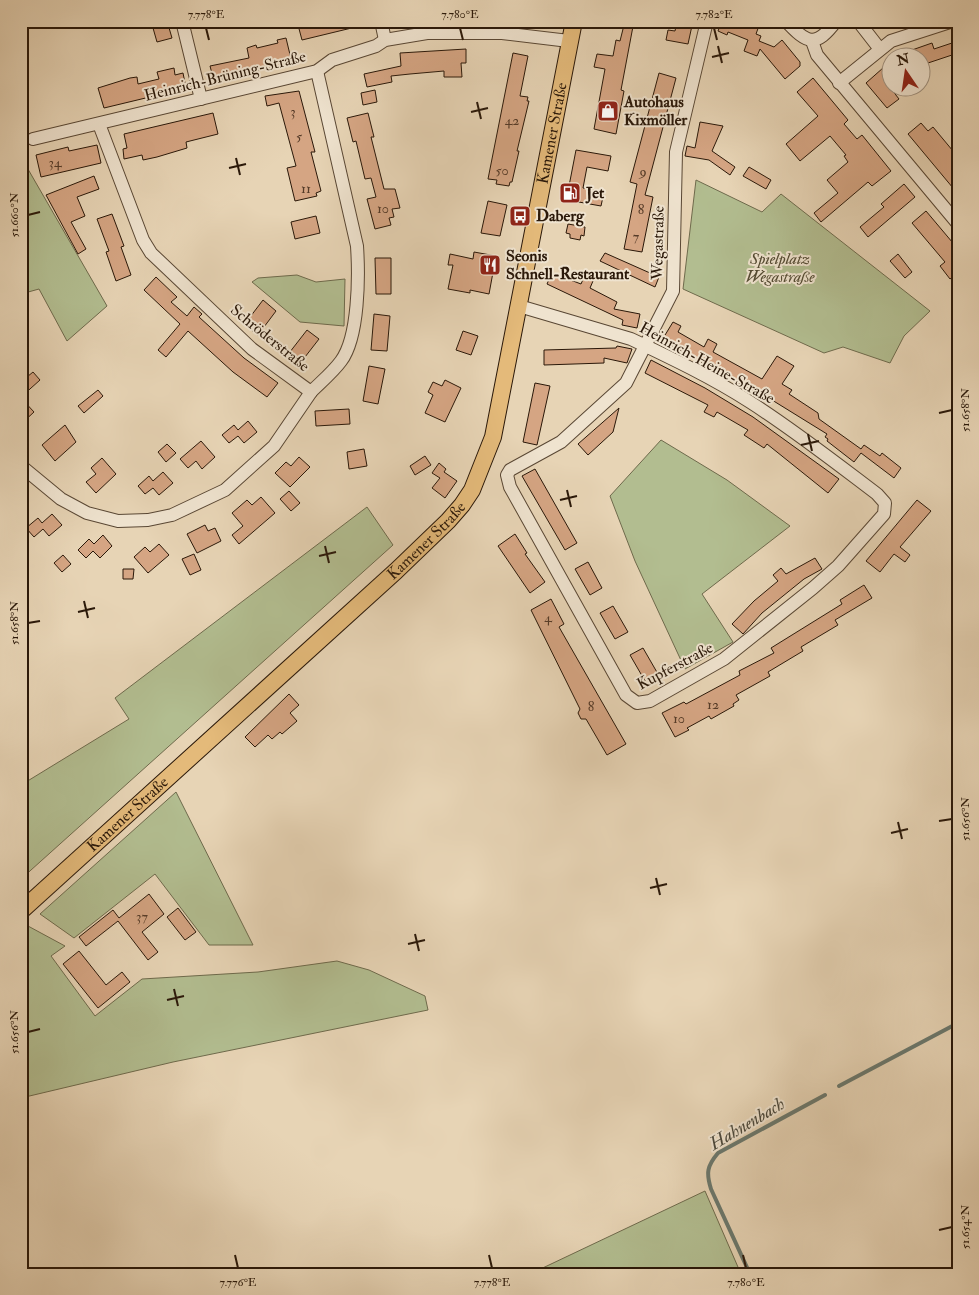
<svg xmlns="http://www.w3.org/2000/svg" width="979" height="1295" font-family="'IM FELL Double Pica',serif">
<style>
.green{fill:#b2bd90;stroke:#6e6a4c}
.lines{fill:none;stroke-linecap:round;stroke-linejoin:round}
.stream{stroke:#6b786d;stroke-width:4}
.building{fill:#d5a583;stroke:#2a1809}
.minor-casing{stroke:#594734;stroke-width:14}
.major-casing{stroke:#2a1809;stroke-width:18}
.minor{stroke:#efe3cf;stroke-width:12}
.major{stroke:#e4ba7a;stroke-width:16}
.ticks{fill:none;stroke:#2a1809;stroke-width:2}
.labels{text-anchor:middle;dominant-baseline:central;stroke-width:4;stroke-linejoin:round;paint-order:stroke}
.number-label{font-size:14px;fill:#553b28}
.street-label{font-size:16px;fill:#2a1809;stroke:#efe3cf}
.poi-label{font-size:16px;font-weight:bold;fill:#2a1809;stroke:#efe3cf;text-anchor:start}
.park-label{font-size:16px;font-style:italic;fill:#534a32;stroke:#efe3cf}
.water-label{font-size:18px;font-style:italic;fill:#4b483b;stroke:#efe3cf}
.neatline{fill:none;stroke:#2a1809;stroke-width:2}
.ticks-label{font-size:12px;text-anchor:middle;fill:#2a1809}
</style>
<rect width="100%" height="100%" fill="#e7d4b5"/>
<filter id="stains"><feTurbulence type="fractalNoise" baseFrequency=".004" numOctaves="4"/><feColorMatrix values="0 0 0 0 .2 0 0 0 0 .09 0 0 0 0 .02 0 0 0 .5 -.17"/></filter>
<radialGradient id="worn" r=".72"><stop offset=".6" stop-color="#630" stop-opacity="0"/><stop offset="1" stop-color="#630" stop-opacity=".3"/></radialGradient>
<g class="green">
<path d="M21 157 107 306 67 341 39 289 21 294Z"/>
<path d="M696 180 762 212 781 194 930 311 904 336 890 363 843 347 824 353 683 289Z"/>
<path d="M297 275 316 282 345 279 344 326 300 322 252 282 258 278Z"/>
<path d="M661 440 727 480 790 526 702 594 733 642 685 669 635 561 610 496Z"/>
<path d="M367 507 393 545 21 879V785L129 719 115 698Z"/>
<path d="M176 792 253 945H209L155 874 74 938 40 914Z"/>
<path d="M28 926 65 946 51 956 95 1016 142 979 258 972 337 961 369 970 425 996 428 1010 173 1062 21 1098V932Z"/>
<path d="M705 1191 741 1274H530Z"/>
</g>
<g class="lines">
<g class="stream">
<path d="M839 1086 958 1023"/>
<path d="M750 1274 711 1189C706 1173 707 1166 718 1153L825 1095"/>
</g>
</g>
<g class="building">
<path d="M151 21H167L172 38 157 42Z"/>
<path d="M316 21H364V25L302 40 298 25Z"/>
<path d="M625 21H634L621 90 624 91 616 134 594 129 605 69 594 67 597 54 613 56 616 40 620 41Z"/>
<path d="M677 21H693L688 44 666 40 668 30 675 31Z"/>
<path d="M722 21H755L760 23 756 34 761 36 759 41 774 47 782 40 800 62V66L785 79 760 49 757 56 744 51 748 40 728 32 727 35 718 31Z"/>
<path d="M286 38 292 63 214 81 210 66 249 58 247 48 256 45 257 48 278 43 277 40Z"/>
<path d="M958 41V53L922 65V58H915L912 50 932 43 934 49Z"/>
<path d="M466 49V63H461L462 77H444V71L410 74 391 76 392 82 367 87 364 74 401 66 400 53Z"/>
<path d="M513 53 528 56 520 96 528 97 527 101H529L517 151H519L512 182H510L509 186 496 184 497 180 488 179Z"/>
<path d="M892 60V90L899 99 887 108 866 83Z"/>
<path d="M174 68 175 75 183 73 185 83H182L183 89 104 108 98 88 130 78 137 77 138 84 159 79 157 72Z"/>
<path d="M659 73 676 78 645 195 653 197 642 252 624 249 637 184 630 182Z"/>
<path d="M813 78 848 120 844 124 857 139 862 135 891 171 872 186 868 182 821 222 814 213 838 193 827 180 848 162 844 156 846 155 830 136 800 161 786 144 818 116 797 92Z"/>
<path d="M375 90 377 102 363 105 361 93Z"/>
<path d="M299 91 315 152H311L321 191 316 193 317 196 295 201 287 168 296 166 279 103 267 106 265 96Z"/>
<path d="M213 113 218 134 186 142 187 148 157 157 143 160 142 155 124 159 123 149 127 148 124 134Z"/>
<path d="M368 113 374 137H371L384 189H395L400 208 392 209 394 217 389 218 391 225 375 229 367 199 376 197 371 178 365 179 356 141 353 142 347 118Z"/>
<path d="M700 122 723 126 712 151 735 167 730 175 709 160 685 156 687 146 695 148Z"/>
<path d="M921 123 928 131 933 127 958 157V194L908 134Z"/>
<path d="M97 145 101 163 41 177 36 155 68 147 69 151Z"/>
<path d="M576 150 611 156 608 171 587 167 583 188 604 192 601 206 562 199 564 185 569 186Z"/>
<path d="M749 167 771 180 766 189 743 176Z"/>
<path d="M94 176 99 189 77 197 85 216 71 222 86 249 78 254 46 195Z"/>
<path d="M904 184 915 197 868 237 860 227 884 207 881 204Z"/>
<path d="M488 201 507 205 500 236 481 233Z"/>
<path d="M926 211 958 249V273L950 279 940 266 945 262 912 223Z"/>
<path d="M112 214 124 246 121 247 131 275 116 281 106 252 109 251 97 219Z"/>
<path d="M316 216 320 233 295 239 291 222Z"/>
<path d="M568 224 585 227 584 236 581 235 580 240 570 238V234L566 233Z"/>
<path d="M474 252 496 256 489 294 470 290V293L448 289 453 265H448L450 254 473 259Z"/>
<path d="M605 253 659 277 655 287 600 261Z"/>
<path d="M898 254 912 272 905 278 890 261Z"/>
<path d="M375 258H391V294H376Z"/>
<path d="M552 273 581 284 584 277 593 281 590 288 617 302 614 309 640 314 637 328 622 325 623 320 547 284Z"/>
<path d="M156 277 177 297 171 302 187 316 194 307 202 314 199 317 244 358 278 383 267 397 233 372 188 331 166 357 158 350 180 324 144 290Z"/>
<path d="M263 300 276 311 258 335 244 325Z"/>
<path d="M374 314 390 316 387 351 371 350Z"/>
<path d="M673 322 681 326 678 332 704 347 708 339 717 344 713 352 762 379 777 356 794 366 782 384 792 390 789 394 818 413 819 419 861 449 864 445 880 456 882 453 901 468 894 478 861 453 854 462 827 441 828 439 825 437 827 434 772 400 773 398 756 389 755 392 662 340Z"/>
<path d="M307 330 319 339 298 366 286 357Z"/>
<path d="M463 331 478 336 471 355 456 350Z"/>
<path d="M617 346 632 349 627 363 604 358V363L544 365V350L616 348Z"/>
<path d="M651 360 705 388 753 417 839 479 828 493 767 444 764 448 744 435 748 430 717 412 714 417 704 412 708 405 645 373Z"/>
<path d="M369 366 385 369 378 404 363 401Z"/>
<path d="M33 372 40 380 21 397V382Z"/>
<path d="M445 380 461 388 445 422 425 413 433 395 428 392 433 382 442 386Z"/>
<path d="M535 383 550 386 537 445 523 442Z"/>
<path d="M98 390 103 396 84 413 78 406Z"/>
<path d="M21 398 34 412 21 424Z"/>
<path d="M619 408 613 432 588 455 578 444Z"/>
<path d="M349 409 350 424 316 426 315 411Z"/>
<path d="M248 421 257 432 244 443 238 436 229 443 222 435 234 425 238 430Z"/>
<path d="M65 425 76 442 55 461 42 445Z"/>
<path d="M201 441 215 457 202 469 196 461 188 468 180 459Z"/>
<path d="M167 444 176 453 166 462 158 452Z"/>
<path d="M364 449 367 466 349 469 347 452Z"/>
<path d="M425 456 431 465 415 475 410 466Z"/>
<path d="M299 457 310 467 290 487 275 473 286 462 291 466Z"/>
<path d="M102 458 116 474 96 493 86 482 96 474 91 468Z"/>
<path d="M439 463 446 469 444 472 457 481 445 498 432 488 440 478 432 473Z"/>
<path d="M535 469 577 543 565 550 522 476Z"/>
<path d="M163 472 173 483 159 495 153 488 145 494 138 486 149 476 153 481Z"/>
<path d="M289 491 300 503 291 511 280 499Z"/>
<path d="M261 497 275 513 239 544 232 535 243 526 232 513 247 500 252 505Z"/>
<path d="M917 500 931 511 900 547 910 555 905 562 894 554 880 572 866 561Z"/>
<path d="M52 514 62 525 49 536 43 529 34 537 26 528 38 518 42 523Z"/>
<path d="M205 525 208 531 215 528 221 541 197 553 187 534Z"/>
<path d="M515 534 527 553 525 554 545 582 530 593 498 546Z"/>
<path d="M103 535 112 546 100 558 93 551 86 558 78 550 89 539 94 544Z"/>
<path d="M159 544 169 555 148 573 134 557 145 547 150 552Z"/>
<path d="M194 554 201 570 190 575 182 559Z"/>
<path d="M63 555 71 564 62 572 54 563Z"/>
<path d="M815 558 822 569 804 579 762 613 743 634 732 624 754 601 778 581 773 575 781 568 786 574Z"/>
<path d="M588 562 602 588 590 595 575 569Z"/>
<path d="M123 569H134L133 579H123Z"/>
<path d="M864 585 872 598 835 620 838 625 801 647 803 651 768 672 770 676 736 695 739 700 733 704 734 706 711 719 709 716 687 728 689 730 675 737 662 713 684 702 686 704 740 675 739 671 774 653 771 648 842 604 840 600Z"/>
<path d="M551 599 564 624 559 627 626 744 607 755 586 719H581L578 713 580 709 531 610Z"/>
<path d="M613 606 628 632 615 639 600 613Z"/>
<path d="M643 648 658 674 645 681 630 655Z"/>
<path d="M289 694 299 705 290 713 297 721 282 734 280 732 272 739 268 735 255 747 245 737Z"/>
<path d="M149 894 164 914 142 932 158 952 148 960 118 921 86 946 79 937 113 910 119 918Z"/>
<path d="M178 908 196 932 185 940 167 917Z"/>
<path d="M79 951 106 985 122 972 130 982 98 1008 63 964Z"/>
</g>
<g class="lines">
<g class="minor-casing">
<g id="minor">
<path d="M182 21 201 99"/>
<path d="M381 21 385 40"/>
<path d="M786 21C807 44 816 48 836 21"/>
<path d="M858 21 879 48"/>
<path d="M812 41 817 55 958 224"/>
<path d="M839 83 891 41 953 21"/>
<path d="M99 124 143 240 151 253 252 349 311 392C321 382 333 372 341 361 359 337 359 276 357 246L317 71"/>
<path d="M33 139 317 71 332 60 376 46 385 40 427 33H502L569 41"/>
<path d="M519 306 631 339C671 358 713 378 750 402 794 430 836 463 877 494L885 503 884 514 838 566 813 588 724 659 650 701 637 703 626 695 510 487 507 475 510 470 561 442 626 383 673 291 676 152 707 21"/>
<path d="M21 466 61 499 87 513 118 521 148 520 172 515 225 490 274 446 311 392"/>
</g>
</g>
<g class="major-casing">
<g id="major">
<path id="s1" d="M21 911 396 571 448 521 462 505 472 490 493 437 574 21"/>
</g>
</g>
<use href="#minor" class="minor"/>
<use href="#major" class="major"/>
</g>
<path class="ticks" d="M206 28 209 40M460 28 463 40M714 28 717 40M718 46 722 63M712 57 729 53M477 102 481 119M471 112 488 108M236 158 240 175M229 168 246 164M28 215 40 212M939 413 952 410M808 434 812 451M801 445 819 441M567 490 571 507M560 500 577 496M325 546 329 563M319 556 336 552M84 601 88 618M78 612 95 608M28 623 40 621M939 821 952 819M898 822 902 839M891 833 908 829M656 878 660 895M650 888 667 884M415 934 419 951M408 944 425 940M174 989 178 1006M167 1000 184 996M28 1032 40 1029M939 1230 952 1227M235 1255 238 1268M489 1255 492 1268M743 1255 746 1268"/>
<defs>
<g id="shop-square" transform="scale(1.125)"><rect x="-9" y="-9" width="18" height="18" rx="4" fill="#8f2418" stroke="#efe3cf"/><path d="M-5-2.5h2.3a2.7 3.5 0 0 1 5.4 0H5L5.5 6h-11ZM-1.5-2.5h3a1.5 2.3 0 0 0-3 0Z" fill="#fff"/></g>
<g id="fuel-square" transform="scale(1.125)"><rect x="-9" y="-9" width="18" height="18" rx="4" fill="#8f2418" stroke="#efe3cf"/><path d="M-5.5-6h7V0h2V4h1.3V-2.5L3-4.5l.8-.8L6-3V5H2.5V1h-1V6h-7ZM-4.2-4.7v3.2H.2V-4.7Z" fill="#fff"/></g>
<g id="bus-square" transform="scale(1.125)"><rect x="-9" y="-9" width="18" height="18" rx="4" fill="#8f2418" stroke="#efe3cf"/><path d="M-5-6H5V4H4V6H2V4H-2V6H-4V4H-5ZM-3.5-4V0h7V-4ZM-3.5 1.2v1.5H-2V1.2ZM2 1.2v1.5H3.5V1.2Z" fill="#fff"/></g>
<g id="restaurant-square" transform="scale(1.125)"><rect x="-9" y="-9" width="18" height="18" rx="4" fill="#8f2418" stroke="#efe3cf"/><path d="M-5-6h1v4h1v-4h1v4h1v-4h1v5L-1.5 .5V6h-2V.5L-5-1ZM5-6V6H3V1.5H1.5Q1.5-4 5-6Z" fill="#fff"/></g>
</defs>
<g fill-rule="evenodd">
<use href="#shop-square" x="608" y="111"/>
<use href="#fuel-square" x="570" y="193"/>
<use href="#bus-square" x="520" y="216"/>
<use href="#restaurant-square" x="490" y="265"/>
</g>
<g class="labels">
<g class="number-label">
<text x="293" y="111">3</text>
<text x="512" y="120">42</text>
<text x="299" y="136">5</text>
<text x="55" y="162">34</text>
<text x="502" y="170">50</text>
<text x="643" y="171">9</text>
<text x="306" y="188">11</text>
<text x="383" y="208">10</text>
<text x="641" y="209">8</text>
<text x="636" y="236">7</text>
<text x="548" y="617">4</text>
<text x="713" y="704">12</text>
<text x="591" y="706">8</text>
<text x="679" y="718">10</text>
<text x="142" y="916">37</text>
</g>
<g class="street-label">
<text transform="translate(225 76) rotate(-14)">Heinrich-Brüning-Straße</text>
<text stroke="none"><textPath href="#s1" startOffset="984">Kamener Straße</textPath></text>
<text transform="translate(658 243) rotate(-89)">Wegastraße</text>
<text transform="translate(270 338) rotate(39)">Schröderstraße</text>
<text transform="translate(707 363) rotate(29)">Heinrich-Heine-Straße</text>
<text stroke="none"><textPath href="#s1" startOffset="549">Kamener Straße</textPath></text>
<text transform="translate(675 666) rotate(-28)">Kupferstraße</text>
<text stroke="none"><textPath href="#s1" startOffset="144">Kamener Straße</textPath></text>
</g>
<g class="poi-label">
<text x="624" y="102">Autohaus<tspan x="624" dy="18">Kixmöller</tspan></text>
<text x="586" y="193">Jet</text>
<text x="536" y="216">Daberg</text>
<text x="506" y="256">Seonis<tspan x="506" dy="18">Schnell-Restaurant</tspan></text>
</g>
<g class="park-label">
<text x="780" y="259">Spielplatz<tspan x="780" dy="18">Wegastraße</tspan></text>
</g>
<g class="water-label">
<text transform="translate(747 1124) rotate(-31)">Hahnenbach</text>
</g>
</g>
<rect width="979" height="1295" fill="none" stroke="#e7d4b5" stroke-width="55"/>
<g transform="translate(906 72) rotate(347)"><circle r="24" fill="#efe3cf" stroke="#a09280"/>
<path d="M0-4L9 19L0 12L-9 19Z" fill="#8f2418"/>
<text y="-8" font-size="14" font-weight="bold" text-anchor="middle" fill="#2a1809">N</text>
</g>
<rect x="28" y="28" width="924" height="1240" class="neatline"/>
<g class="ticks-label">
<text x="206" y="18">7.778°E</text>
<text x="460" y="18">7.780°E</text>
<text x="714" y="18">7.782°E</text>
<text transform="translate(14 215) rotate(-90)" y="4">51.660°N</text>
<text transform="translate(965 410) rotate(-90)" y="4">51.658°N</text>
<text transform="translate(14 623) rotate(-90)" y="4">51.658°N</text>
<text transform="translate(965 819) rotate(-90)" y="4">51.656°N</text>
<text transform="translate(14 1032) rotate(-90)" y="4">51.656°N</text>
<text transform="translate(965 1227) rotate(-90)" y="4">51.654°N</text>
<text x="238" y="1286">7.776°E</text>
<text x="492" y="1286">7.778°E</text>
<text x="746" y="1286">7.780°E</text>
</g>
<rect width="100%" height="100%" filter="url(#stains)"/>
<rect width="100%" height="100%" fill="url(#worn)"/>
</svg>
